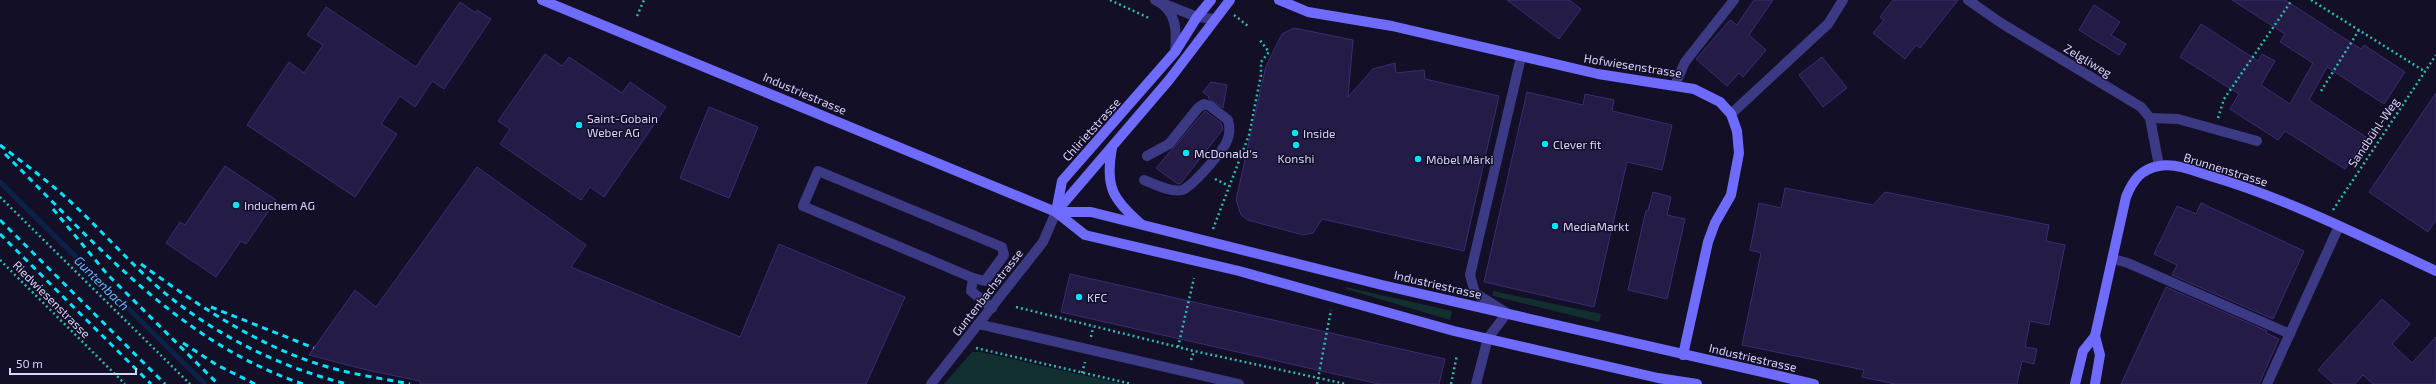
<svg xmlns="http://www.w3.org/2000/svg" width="2436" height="384" font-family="'Exo 2',sans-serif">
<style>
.green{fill:#12302f}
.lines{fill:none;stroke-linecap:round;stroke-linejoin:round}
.stream{stroke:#0c2248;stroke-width:5}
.building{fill:#241b47;stroke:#3b2d73}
.path{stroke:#2fb8b0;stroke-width:2.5;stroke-dasharray:2 3;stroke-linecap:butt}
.lane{stroke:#3d3a85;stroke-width:10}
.street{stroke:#3d3a85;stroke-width:10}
.secondary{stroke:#6f6bff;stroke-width:10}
.rail{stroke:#00e5ff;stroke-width:3;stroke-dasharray:6 5;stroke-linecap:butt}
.poi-dot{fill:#00e5ff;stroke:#130f26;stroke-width:1.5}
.labels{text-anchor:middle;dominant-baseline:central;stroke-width:3;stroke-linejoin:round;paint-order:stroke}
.street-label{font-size:12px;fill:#d9d4ff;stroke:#130f26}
.poi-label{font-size:12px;fill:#d9d4ff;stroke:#130f26;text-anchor:start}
.water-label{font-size:13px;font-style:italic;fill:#62b6ff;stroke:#130f26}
</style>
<rect width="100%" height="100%" fill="#130f26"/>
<g class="green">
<path d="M1346 287 1452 311 1450 320 1346 289Z"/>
<path d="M1493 291 1601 314 1599 322 1493 296Z"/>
<path d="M972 352H981L1123 384H944Z"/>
</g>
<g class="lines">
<path class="stream" d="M0 182 205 384"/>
</g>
<g class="building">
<path d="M1507 0H1569L1581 9 1559 39Z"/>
<path d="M1754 0H1773L1749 35 1766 50 1743 77 1739 73 1727 86 1696 59 1730 20 1737 25Z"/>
<path d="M1893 0H1958L1920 48 1916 45 1905 59 1873 33 1884 20 1880 17Z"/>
<path d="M2232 0H2285L2361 49 2364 45 2405 72 2384 104 2327 67 2309 100 2366 137 2345 169 2285 131 2278 140 2230 109 2239 94 2180 57 2201 24 2258 61 2262 54 2275 61 2261 85 2290 104 2313 63 2280 42 2285 34Z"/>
<path d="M460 2 476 13 477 10 491 19 444 89 432 81 415 107 400 96 381 124 397 134 355 197 247 125 289 62 304 73 323 45 307 35 326 7 416 67Z"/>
<path d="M2094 5 2120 22 2111 35 2126 44 2119 55 2079 30Z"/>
<path d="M1294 28 1353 40 1348 97 1373 69 1395 63 1396 73 1424 70 1425 79 1499 96 1464 251 1322 219 1313 233 1303 235 1248 220 1241 215 1236 200 1266 66 1282 34Z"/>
<path d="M545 54 562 66 569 57 622 93 630 82 666 107 604 197 590 187 581 200 500 144 510 129 498 121Z"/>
<path d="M1822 57 1847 88 1823 107 1799 75Z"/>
<path d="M1211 82 1227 85 1223 108 1208 98 1209 97 1203 92Z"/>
<path d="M1527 92 1583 105 1585 94 1614 100 1612 111 1672 125 1662 170 1627 162 1594 307 1484 282Z"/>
<path d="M2436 93V220L2428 232 2369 192Z"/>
<path d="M709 107 758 127 729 198 680 178Z"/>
<path d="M1205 111 1221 123 1223 129 1181 183 1178 184 1156 168Z"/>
<path d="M225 166 276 200 246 244 241 241 216 277 166 243 180 222 185 225Z"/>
<path d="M477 167 586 245 571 267 740 337 779 244 905 297 866 384H420V381L367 370 309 355 355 290 376 307Z"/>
<path d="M1785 188 1873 205 1885 192 2049 225 2046 241 2065 245 2049 325 2030 321 2025 347 2037 349 2034 364 2022 361 2017 384H1895L1862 377 1864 370 1742 345 1761 253 1750 250 1759 203 1781 208Z"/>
<path d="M1653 192 1671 197 1667 215 1685 219 1667 299 1628 290 1646 210 1648 211Z"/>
<path d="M2201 203 2304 251 2273 319 2172 275 2177 265 2154 254 2177 206 2196 214Z"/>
<path d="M1070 274 1445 359 1439 384H1379L1061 312Z"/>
<path d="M2166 287 2267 331 2266 333 2279 339 2259 384H2121Z"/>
<path d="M2382 299 2410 324 2392 344 2412 363 2436 337V384H2373L2363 375 2355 384H2334L2318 370Z"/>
</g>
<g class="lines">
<g class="path">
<path d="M1110 0 1149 18"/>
<path d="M2311 0 2424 71"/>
<path d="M1234 15 1248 26"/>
<path d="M637 16 644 0"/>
<path d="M2321 91 2359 30"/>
<path d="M2218 118 2224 99 2292 0"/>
<path d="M1215 179 1229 186"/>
<path d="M0 197 190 384"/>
<path d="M2333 210 2436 55"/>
<path d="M1213 229 1249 135 1261 75V62L1269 52 1259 39"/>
<path d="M0 260 125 384"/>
<path d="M1016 307 1194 351 1346 384"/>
<path d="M1091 337 1093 327"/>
<path d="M1178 347 1194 278"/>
<path d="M976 348 1132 384"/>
<path d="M1191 360 1194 351"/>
<path d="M1082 373 1085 362"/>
<path d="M1317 384 1331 310"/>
<path d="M1451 384 1457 355"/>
</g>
<g class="lane">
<path d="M1162 3 1197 17 1214 19"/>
<path d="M2150 118 2178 119 2257 141"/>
<path d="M818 171 1002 247 1004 255 985 281 973 278 803 206Z"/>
<path d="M1144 180C1154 184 1171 193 1182 190 1192 187 1223 151 1227 141 1230 134 1230 127 1228 120L1210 106 1204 104 1198 108 1169 144 1147 156"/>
<path d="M2113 259 2128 263 2290 334"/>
<path d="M973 278 971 291 992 308"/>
<path d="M978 324 1239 384"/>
<path d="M1476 384 1488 338 1507 313 1475 293 1470 275 1521 57"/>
<path d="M2267 384 2339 226"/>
</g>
<g class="street">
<path d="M1155 0C1177 10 1177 31 1175 52"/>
<path d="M1968 0 2001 23 2141 107 2150 118 2159 166"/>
<path d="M1675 85 1685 62 1734 0"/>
<path d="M1731 114 1828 24 1843 0"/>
<path d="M931 384 1043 242 1056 212"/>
</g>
<g class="secondary">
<path d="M542 0 1056 212 1085 235 1239 271 1454 331 1658 378 1697 384"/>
<path d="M1279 0 1308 12 1392 26 1598 74 1694 89 1720 102 1731 114 1737 131 1739 153 1731 195 1715 223 1708 242 1683 355"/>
<path d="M1112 148C1105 186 1112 199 1141 224"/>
<path d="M1056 212H1091L1382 285 1814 384"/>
<path d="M1056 212 1169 80 1230 0"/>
<path d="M1056 212 1062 181 1175 52 1197 17 1211 0"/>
<path d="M2095 336 2100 355 2095 384"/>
<path d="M2075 384 2083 351 2095 336 2126 197C2133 180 2141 169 2159 166 2174 163 2193 170 2207 175 2286 198 2361 236 2436 271"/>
</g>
<g class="rail">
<path d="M0 145C26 165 51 183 75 206 107 236 136 270 171 298 223 339 283 368 347 384"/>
<path d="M5 154C95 243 180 343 303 384"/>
<path d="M53 209 107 274 218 384"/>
<path d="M0 220 165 384"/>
<path d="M0 234 151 384"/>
<path d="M141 264C196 304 253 343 318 364 348 374 380 378 410 384"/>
<path d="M211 307 314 348"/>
<path d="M183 343 217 365 255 384"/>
</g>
</g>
<g class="poi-dot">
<circle cx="579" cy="125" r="4"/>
<circle cx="1295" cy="133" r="4"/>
<circle cx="1545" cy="144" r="4"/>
<circle cx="1296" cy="145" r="4"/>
<circle cx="1186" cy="153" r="4"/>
<circle cx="1418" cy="159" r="4"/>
<circle cx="236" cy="205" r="4"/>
<circle cx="1555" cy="226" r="4"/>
<circle cx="1079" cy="297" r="4"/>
</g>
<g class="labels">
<g class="street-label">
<text transform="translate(2088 60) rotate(31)">Zelgliweg</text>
<text transform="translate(1633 65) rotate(9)">Hofwiesenstrasse</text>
<text transform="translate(805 93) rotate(23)">Industriestrasse</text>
<text transform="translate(1091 129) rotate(-48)">Chlirietstrasse</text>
<text transform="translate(2373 132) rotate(-56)">Sandbühl-Weg</text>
<text transform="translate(2226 169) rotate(17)">Brunnenstrasse</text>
<text transform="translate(1438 284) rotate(13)">Industriestrasse</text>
<text transform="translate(987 292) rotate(-52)">Guntenbachstrasse</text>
<text transform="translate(52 299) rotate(45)">Riedwiesenstrasse</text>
<text transform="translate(1753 357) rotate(13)">Industriestrasse</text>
</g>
<g class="poi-label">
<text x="587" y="118">Saint-Gobain<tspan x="587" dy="14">Weber AG</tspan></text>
<text x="1303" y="133">Inside</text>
<text x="1553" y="144">Clever fit</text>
<text x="1194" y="153">McDonald's</text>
<text x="1296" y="158" text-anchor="middle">Konshi</text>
<text x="1426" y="159">Möbel Märki</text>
<text x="244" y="205">Induchem AG</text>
<text x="1563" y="226">MediaMarkt</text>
<text x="1087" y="297">KFC</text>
</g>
<g class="water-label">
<text transform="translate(102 283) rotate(45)">Guntenbach</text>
</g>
</g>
<path d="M10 368v6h126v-6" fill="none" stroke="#d9d4ff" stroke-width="2"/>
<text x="16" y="368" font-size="12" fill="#d9d4ff" stroke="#130f26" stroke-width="3" paint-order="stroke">50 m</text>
</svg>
